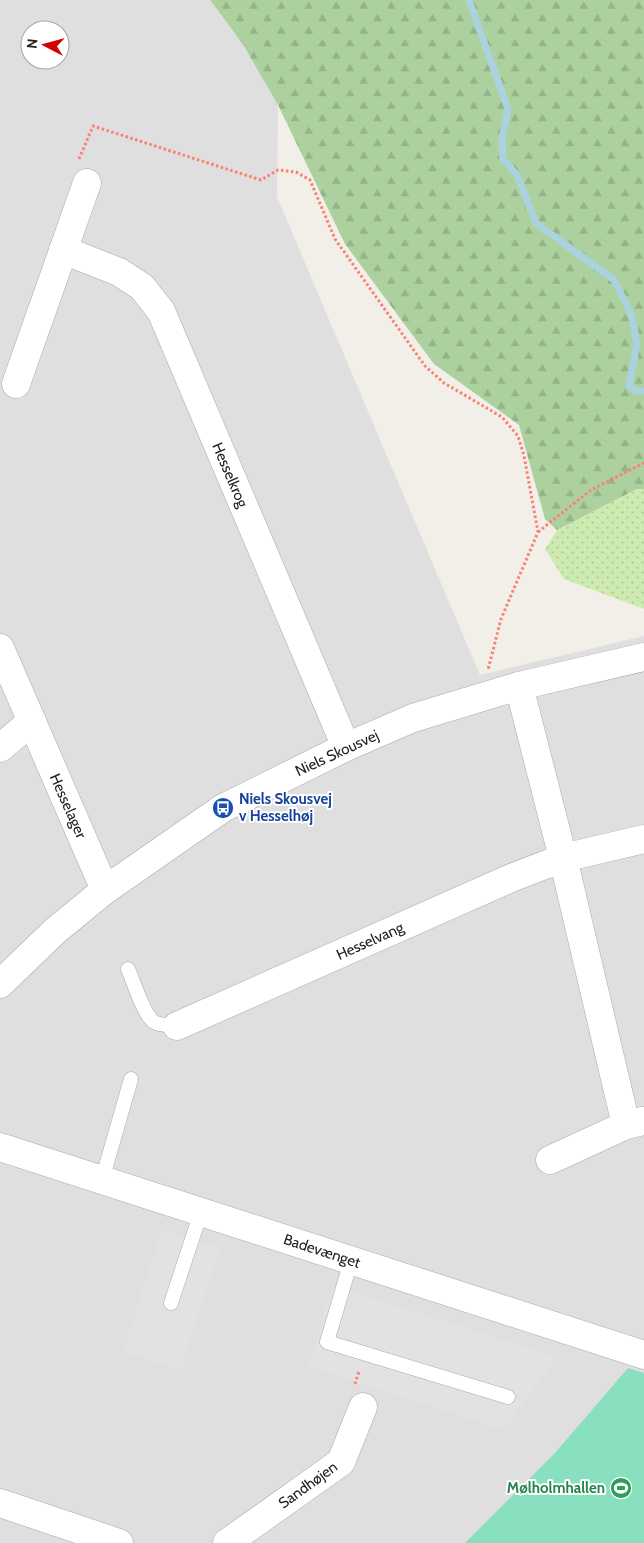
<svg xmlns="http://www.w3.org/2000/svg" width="644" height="1543" font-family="Cabin,sans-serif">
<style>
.residential{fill:#e0dfdf;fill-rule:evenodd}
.grass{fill:url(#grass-dots)}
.forest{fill:url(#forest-firs)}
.pitch{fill:#88e0be}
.parking{fill:#e2e2e2}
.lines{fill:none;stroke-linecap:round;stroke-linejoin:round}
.stream{stroke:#aad3df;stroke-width:7}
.service-casing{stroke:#a9a9a9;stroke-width:15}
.minor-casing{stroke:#a9a9a9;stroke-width:29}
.path{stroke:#fa8072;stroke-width:3;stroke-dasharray:2.5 2.5;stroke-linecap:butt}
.service{stroke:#fff;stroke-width:14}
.minor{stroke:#fff;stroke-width:28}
.labels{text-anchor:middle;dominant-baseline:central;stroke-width:4;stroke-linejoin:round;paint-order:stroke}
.street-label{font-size:15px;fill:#222;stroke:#fff}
.transit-label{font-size:15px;font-weight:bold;fill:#164399;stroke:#fff;text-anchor:start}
.leisure-label{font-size:15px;font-weight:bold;fill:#27864d;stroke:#fff;text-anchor:end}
</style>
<defs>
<pattern id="grass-dots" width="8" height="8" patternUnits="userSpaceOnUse" patternTransform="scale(1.25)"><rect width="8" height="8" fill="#cdebb0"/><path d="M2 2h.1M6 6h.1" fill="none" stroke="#b0c997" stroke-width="1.8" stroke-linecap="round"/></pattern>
<pattern id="forest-firs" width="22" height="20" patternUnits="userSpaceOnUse" patternTransform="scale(1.25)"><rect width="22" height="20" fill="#add19e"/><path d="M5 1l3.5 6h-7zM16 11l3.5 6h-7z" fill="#95b388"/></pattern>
</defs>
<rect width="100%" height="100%" fill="#f2efe9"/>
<path class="residential" d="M0 0H210L242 43 278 105 277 197 480 675 644 636V1543H0ZM30 30H60V60H30Z"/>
<path class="grass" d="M637 489H644V609L564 579 545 549 557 530Z"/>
<path class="forest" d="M210 0H644V489H637L557 530 545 519 519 425 434 364 345 244 278 105 242 43Z"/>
<path class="pitch" d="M628 1368 644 1373V1543H465L555 1453Z"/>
<g class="parking">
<path d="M163 1229 220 1248 181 1370 123 1351Z"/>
<path d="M333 1286 557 1357 504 1430 308 1366Z"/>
</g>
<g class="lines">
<path class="stream" d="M469 0 508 109 502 139 503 159 517 175 536 223 614 280 632 316 637 344 629 386 636 391H644"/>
<g class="service-casing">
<g id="service">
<path d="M128 969C134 982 143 1014 154 1022 161 1026 170 1025 177 1026"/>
<path d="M102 1180 131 1079"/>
<path d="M351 1261 327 1342 508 1397"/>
<path d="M171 1303 201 1212"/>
</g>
</g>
<g class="minor-casing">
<g id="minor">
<path d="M63 250 119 272 142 287 161 311 346 747"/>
<path d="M16 384 87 183"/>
<path d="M0 648 105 890"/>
<path d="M519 686 563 858 626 1125"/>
<path d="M0 748 32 721"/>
<path d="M0 984 55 931 105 890 223 808 346 747 413 718 519 686 644 657"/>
<path d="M177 1026 511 878 563 858 644 839"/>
<path d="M0 1147 644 1355"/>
<path d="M550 1160 626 1125 643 1121"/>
<path d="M0 1503 119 1543"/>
<path d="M227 1543 341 1462 363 1407"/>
</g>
</g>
<g class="path">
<path d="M79 159 93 126 261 180 278 170 296 172 310 180 335 239 425 366 444 383 502 417 518 436 524 456 538 532 501 619 488 670"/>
<path d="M538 532 591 490 644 463"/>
<path d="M355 1384 359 1371"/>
</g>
<use href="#service" class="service"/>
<use href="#minor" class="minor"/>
</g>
<defs>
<g id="bus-disc" transform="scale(1.125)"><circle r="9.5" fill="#1a4fb4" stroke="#fff"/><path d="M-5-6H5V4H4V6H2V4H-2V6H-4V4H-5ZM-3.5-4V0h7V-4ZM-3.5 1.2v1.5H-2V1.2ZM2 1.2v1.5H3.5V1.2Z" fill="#fff"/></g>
<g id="stadium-disc" transform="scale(1.125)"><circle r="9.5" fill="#2e9e5b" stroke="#fff"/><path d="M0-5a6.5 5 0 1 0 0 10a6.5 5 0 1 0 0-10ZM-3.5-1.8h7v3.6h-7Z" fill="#fff"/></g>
</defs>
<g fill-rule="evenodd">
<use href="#bus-disc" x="223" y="808"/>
<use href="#stadium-disc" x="621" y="1488"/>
</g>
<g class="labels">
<g class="street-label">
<text transform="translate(230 475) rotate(67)">Hesselkrog</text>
<text transform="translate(337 753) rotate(-25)">Niels Skousvej</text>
<text transform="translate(68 806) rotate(66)">Hesselager</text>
<text transform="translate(370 941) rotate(-24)">Hesselvang</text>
<text transform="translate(322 1251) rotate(18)">Badevænget</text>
<text transform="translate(308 1485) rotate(-36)">Sandhøjen</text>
</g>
<g class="transit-label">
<text x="239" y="799">Niels Skousvej<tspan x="239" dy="17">v Hesselhøj</tspan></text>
</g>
<g class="leisure-label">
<text x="605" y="1488">Mølholmhallen</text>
</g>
</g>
<g transform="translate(45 45) rotate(276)"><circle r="24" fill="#ffffff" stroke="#a7a7a7"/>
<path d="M0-4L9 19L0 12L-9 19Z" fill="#d40000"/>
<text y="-8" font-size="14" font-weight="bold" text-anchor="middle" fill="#222222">N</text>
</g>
</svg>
